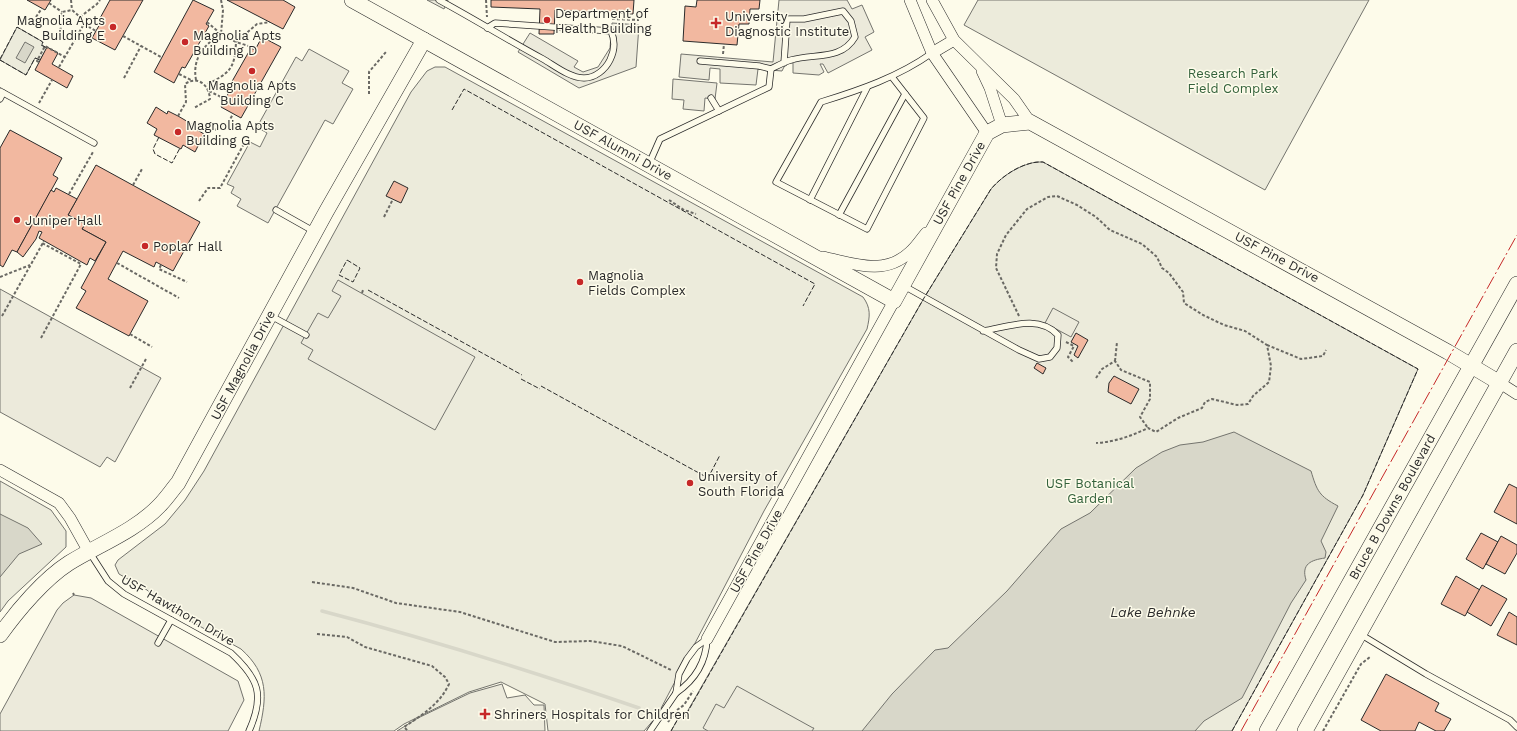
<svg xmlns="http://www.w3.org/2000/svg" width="1517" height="731" font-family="'Work Sans',sans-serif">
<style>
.green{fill:#ecebdb;stroke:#74746e}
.parking{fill:#eceadb;stroke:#74746e}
.water{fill:#d8d7c9;stroke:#74746e}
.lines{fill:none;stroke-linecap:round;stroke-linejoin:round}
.stream{stroke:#d8d7c9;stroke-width:3.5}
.building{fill:#f2b8a0;stroke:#2b2b2b}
.lane-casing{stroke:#2b2b2b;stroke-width:7}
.street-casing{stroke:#2b2b2b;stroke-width:12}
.secondary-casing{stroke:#2b2b2b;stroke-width:16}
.path{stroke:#6a6964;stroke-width:2;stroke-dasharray:3 2;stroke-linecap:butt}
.lane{stroke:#fdfbea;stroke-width:5.5}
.street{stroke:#fdfbea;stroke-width:11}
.secondary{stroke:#fdfbea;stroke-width:15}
.fence{stroke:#2b2b2b;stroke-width:1;stroke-dasharray:5 2;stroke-linecap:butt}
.power{stroke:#c62828;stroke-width:1;stroke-dasharray:14 3 2 3;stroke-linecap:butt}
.poi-dot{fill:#c62828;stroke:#fdfbea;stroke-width:1.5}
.labels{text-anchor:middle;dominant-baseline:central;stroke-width:3;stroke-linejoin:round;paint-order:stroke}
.poi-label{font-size:13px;fill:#2b2b2b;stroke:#fdfbea;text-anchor:start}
.park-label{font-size:13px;fill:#34623c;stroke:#fdfbea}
.street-label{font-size:13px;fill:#2b2b2b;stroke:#fdfbea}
.water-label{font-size:14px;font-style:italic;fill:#2b2b2b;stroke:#fdfbea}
</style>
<rect width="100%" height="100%" fill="#fdfbea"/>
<g class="green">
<path d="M978 0H1369L1265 190 964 25Z"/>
<path d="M17 27 43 42 42 45 47 48 40 60 35 58 26 75 0 60Z"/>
<path d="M435 67H445L863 297C871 308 870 316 867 329L764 511 657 716 644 731H548L545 704 501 682 469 692 404 724 394 731H259C267 697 269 674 241 649L165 607 147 590 119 574 115 565 118 560 165 524 185 500 204 471 411 92 427 71Z"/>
<path d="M1036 162H1043L1418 369 1363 495 1232 731H671L679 717 683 719 924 298 991 189C1002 176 1019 165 1036 162Z"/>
<path d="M0 481 51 510 66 531V547L8 601 0 612Z"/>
</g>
<g class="parking">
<path d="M427 0H448L444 9Z"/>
<path d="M779 0H847L852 9 862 5 874 32 865 37 872 50 828 73 823 64H820L824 72 819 75 793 73V63H786L782 71 758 69 756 85 720 83V69L710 68 709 80 679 77 681 54 773 62Z"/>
<path d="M612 23 639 25 636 67 579 88 518 52 530 33 578 61 574 67 583 72 598 67 610 48Z"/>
<path d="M309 49 349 71 342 83 353 89 333 124 325 120 268 223 237 206 241 199 231 193 234 187 227 184 250 142 260 147 267 133 257 127 296 57 302 61Z"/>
<path d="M673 79 717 83 715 99 705 98 704 111 683 109 684 100 672 99Z"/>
<path d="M338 280 475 357 435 430 308 359 313 350 301 343 318 313 328 318 341 296 332 291Z"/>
<path d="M0 289 161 378 115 462 107 457 100 467 0 412Z"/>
<path d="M1053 308 1079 322 1071 337 1045 323Z"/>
<path d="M74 595 91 598 238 681 244 700 228 731H0V714L57 610 63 603Z"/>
<path d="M502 684 507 698 525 695 534 705H544L545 731H397L418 718 470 693Z"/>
<path d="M737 686 813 728H814L812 731H708L703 728 716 704 724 708Z"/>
</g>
<g class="water">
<path d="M25 42 34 47 25 63 16 58Z"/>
<path d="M1234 432 1311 471C1317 491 1319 496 1338 506L1321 541 1326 552 1325 558C1311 560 1301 564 1306 580L1291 603 1242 698 1204 721 1195 731H862L892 694 935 650 948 648 1007 591 1061 529 1090 513 1136 468 1162 452 1180 445 1203 442Z"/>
<path d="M0 514 28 528 42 544 19 554 0 577Z"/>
</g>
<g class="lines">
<path class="stream" d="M322 611C429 639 534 672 639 708"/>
</g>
<g class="building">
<path d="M27 0H51L45 10Z"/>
<path d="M110 0H143L115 50 92 38 101 22 99 20Z"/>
<path d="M193 0 214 10 206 24 209 26 185 68 182 67 174 83 154 72Z"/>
<path d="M227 0H283L295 7 283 29Z"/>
<path d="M491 0H634L633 14 555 10 554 34H539L540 9 491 7Z"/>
<path d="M697 0H760L759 9H750L749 24H739L737 45 683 41 685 6 696 7Z"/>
<path d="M262 37 281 47 241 118 221 107 228 94 226 92 251 48 255 50Z"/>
<path d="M47 47 58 53 52 64 73 76 67 88 35 70Z"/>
<path d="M156 107 167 114 168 111 178 116 195 126 194 128 204 134 195 152 183 145 181 149 154 135 157 129 147 123Z"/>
<path d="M10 130 62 158 53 175 58 178 17 252 12 250 3 267 0 265V148Z"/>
<path d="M96 165 200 222 173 271 156 262 154 267 123 251 108 279 148 301 129 336 76 308 86 291 81 288 106 242 82 229 85 224 68 215Z"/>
<path d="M394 181 408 188 401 203 386 196Z"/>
<path d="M56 188 77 199 68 215 85 224 82 229 106 242 95 261 90 258 87 265 39 238 42 232 39 231 36 239 23 257 17 252 51 190 54 192Z"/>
<path d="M1076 333 1088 340 1078 358 1074 355 1078 346 1071 342Z"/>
<path d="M1037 363 1046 368 1043 374 1034 368Z"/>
<path d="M1114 376 1139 389 1131 404 1108 392 1109 383Z"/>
<path d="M1509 484 1517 488V524L1494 512Z"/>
<path d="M1481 533 1498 542 1483 569 1466 559Z"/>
<path d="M1501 536 1517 545V553L1505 574 1486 564Z"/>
<path d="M1456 576 1480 590 1465 616 1441 604Z"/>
<path d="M1482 585 1507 599 1491 626 1467 612Z"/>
<path d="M1509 612 1517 617V645L1497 635Z"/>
<path d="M1386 674 1439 703 1435 711 1451 719 1444 731H1436L1419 722 1415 731H1381L1361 720Z"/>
</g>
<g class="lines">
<g class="lane-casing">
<g id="lane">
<path d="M439 0C474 19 508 40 543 59 555 66 570 78 584 78 595 78 605 70 610 60 615 50 615 40 611 31L495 23 487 28"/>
<path d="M700 61 759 66 771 69C777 66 784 62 791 60 814 53 841 61 855 37L851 21 843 11 804 19H787L784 63"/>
<path d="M892 77 924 118 867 229 776 182 821 102C860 90 898 77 932 53"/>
<path d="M0 91 94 143"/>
<path d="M711 98 719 111"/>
<path d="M0 99 3 93"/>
<path d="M649 164 660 139 769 87 771 69"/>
<path d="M810 200 867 88"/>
<path d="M276 210 315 232"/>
<path d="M839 215 905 94"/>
<path d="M904 286 1019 350 1039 359 1050 357 1057 348 1058 335C1038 314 1008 327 983 331"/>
<path d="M271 316 306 335"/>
<path d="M90 553 108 581 124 594 231 653C259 679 265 695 249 731"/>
<path d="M1360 634 1426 674 1510 720 1517 727"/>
<path d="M158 643 171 620"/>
<path d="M676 693C695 680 706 662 707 639"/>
<path d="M650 731 676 693 679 674 687 659 696 647 707 639"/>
</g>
</g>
<g class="street-casing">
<g id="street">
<path d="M910 0 932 53 987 133"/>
<path d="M932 0 954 40 1014 99 1030 122"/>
<path d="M932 53 954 40"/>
<path d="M982 71 990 88 1002 125"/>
<path d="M822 257C852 263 884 277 910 252 916 247 921 239 926 233"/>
<path d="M1500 383 1517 394"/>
<path d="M0 470 59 503 70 518 89 552"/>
<path d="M707 639 894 301"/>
</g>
</g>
<g class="secondary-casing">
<g id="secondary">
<path d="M352 0 894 301 987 133 1002 125 1030 122 1448 352 1500 383"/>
<path d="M0 635C17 611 44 579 69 563 98 545 135 531 159 506 166 499 172 490 178 483L326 212 424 40"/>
<path d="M1267 731 1517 284"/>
<path d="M1305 731 1517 351"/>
</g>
</g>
<g class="path">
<path d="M71 0 72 10"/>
<path d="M221 0 223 10 221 34"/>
<path d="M486 0 487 17"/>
<path d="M49 3 62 12"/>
<path d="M609 12V15H613V19L639 20"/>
<path d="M36 17 42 8"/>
<path d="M80 17 97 4 100 0"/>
<path d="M207 22 221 34"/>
<path d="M84 24 96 31"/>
<path d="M123 36 161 57"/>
<path d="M255 48 236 42 257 24 270 22"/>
<path d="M723 54 724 44"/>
<path d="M39 62 37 61 45 46 65 57"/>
<path d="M59 67 84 24 80 17 72 10 62 12 59 21 61 31"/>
<path d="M179 74 191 80"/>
<path d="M124 78 141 46"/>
<path d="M196 80C192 58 204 45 221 34L236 42C235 70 229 73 206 85"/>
<path d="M209 91 225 99"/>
<path d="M369 94V72L386 52"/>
<path d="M39 103 52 80"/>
<path d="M178 116 186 102 185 84C198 75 209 85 210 99L194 108"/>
<path d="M215 130 228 123 233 114"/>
<path d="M133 185 142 169"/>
<path d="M69 194 93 152"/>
<path d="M669 200 684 210 696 214"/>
<path d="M199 201 208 188H220L246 140"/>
<path d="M384 217 393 199"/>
<path d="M117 263 179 298"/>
<path d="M161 265 159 269 187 282"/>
<path d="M0 277 30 265"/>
<path d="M362 293 363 290"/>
<path d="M2 316 44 241"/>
<path d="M1019 316 996 268 997 254 1006 235 1027 209 1048 197 1057 196 1077 205 1096 217 1110 230 1142 244 1157 257 1162 268 1169 273 1183 292 1184 303 1203 315 1224 325 1245 331 1267 345 1271 366 1269 382 1253 396 1248 404 1237 405 1212 399 1205 402 1202 408 1178 418 1156 432 1148 428C1131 436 1115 442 1096 443"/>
<path d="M130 334 152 347"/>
<path d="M41 338 81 264 42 243"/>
<path d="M1066 342 1074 346 1068 357 1074 363"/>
<path d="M1267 345 1301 359 1323 356 1326 350"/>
<path d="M1115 361 1117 342"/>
<path d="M1096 378 1102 369 1115 361 1121 370 1150 382V399L1140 417 1148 428"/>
<path d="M130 388 146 359"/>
<path d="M312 582 353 588 396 603 460 612 555 642 590 641 622 646 671 670"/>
<path d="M73 593 74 595"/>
<path d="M317 634 347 637 365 647 432 666 445 677 449 684C440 704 422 715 404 727L408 731"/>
<path d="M668 722 677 710 684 705 693 691"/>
<path d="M1323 731 1361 664 1370 657"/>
</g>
<use href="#lane" class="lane"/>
<use href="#street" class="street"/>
<use href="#secondary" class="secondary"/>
<g class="fence">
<path d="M0 59 17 27 43 42 41 45 47 48"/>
<path d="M0 60 26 75 35 58 40 60"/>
<path d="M452 110 464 89 815 284 803 306"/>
<path d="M159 137 153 149 155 154 172 163 180 148"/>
<path d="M347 260 360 268 353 282 339 275Z"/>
<path d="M368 290 522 375"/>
<path d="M521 379 540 389"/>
<path d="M541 386 708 478 720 455"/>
<path d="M671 731 679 717 683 720 924 298 991 189C1003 175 1024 161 1043 162L1418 369 1363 495 1232 731"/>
</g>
<path class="power" d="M1241 731 1517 235"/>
</g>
<g class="poi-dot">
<circle cx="547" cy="20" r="4"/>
<path d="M714 17h4v4h4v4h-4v4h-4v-4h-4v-4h4z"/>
<circle cx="113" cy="27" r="4"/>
<circle cx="185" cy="42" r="4"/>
<circle cx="252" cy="71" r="4"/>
<circle cx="178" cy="132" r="4"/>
<circle cx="17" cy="220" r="4"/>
<circle cx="145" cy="246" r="4"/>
<circle cx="580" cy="282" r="4"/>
<circle cx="690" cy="483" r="4"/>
<path d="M483 708h4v4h4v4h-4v4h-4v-4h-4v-4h4z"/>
</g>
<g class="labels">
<g class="poi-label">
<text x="555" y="13">Department of<tspan x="555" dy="15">Health Building</tspan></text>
<text x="725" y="16">University<tspan x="725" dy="15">Diagnostic Institute</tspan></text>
<text x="105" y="20" text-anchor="end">Magnolia Apts<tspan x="105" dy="15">Building E</tspan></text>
<text x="193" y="35">Magnolia Apts<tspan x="193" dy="15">Building D</tspan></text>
<text x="252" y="85" text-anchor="middle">Magnolia Apts<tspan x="252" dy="15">Building C</tspan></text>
<text x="186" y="125">Magnolia Apts<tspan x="186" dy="15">Building G</tspan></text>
<text x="25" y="220">Juniper Hall</text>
<text x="153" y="246">Poplar Hall</text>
<text x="588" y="275">Magnolia<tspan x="588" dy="15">Fields Complex</tspan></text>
<text x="698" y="476">University of<tspan x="698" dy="15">South Florida</tspan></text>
<text x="494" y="714">Shriners Hospitals for Children</text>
</g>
<g class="park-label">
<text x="1233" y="73">Research Park<tspan x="1233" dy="15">Field Complex</tspan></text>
<text x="1090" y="483">USF Botanical<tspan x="1090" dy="15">Garden</tspan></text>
</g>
<g class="street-label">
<text transform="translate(623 150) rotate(29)">USF Alumni Drive</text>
<text transform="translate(959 183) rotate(-61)">USF Pine Drive</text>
<text transform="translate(1277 257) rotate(28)">USF Pine Drive</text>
<text transform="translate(243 365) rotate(-62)">USF Magnolia Drive</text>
<text transform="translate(1392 507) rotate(-61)">Bruce B Downs Boulevard</text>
<text transform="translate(756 551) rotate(-61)">USF Pine Drive</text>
<text transform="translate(178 610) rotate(30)">USF Hawthorn Drive</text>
</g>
<g class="water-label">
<text x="1153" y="612">Lake Behnke</text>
</g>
</g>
</svg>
